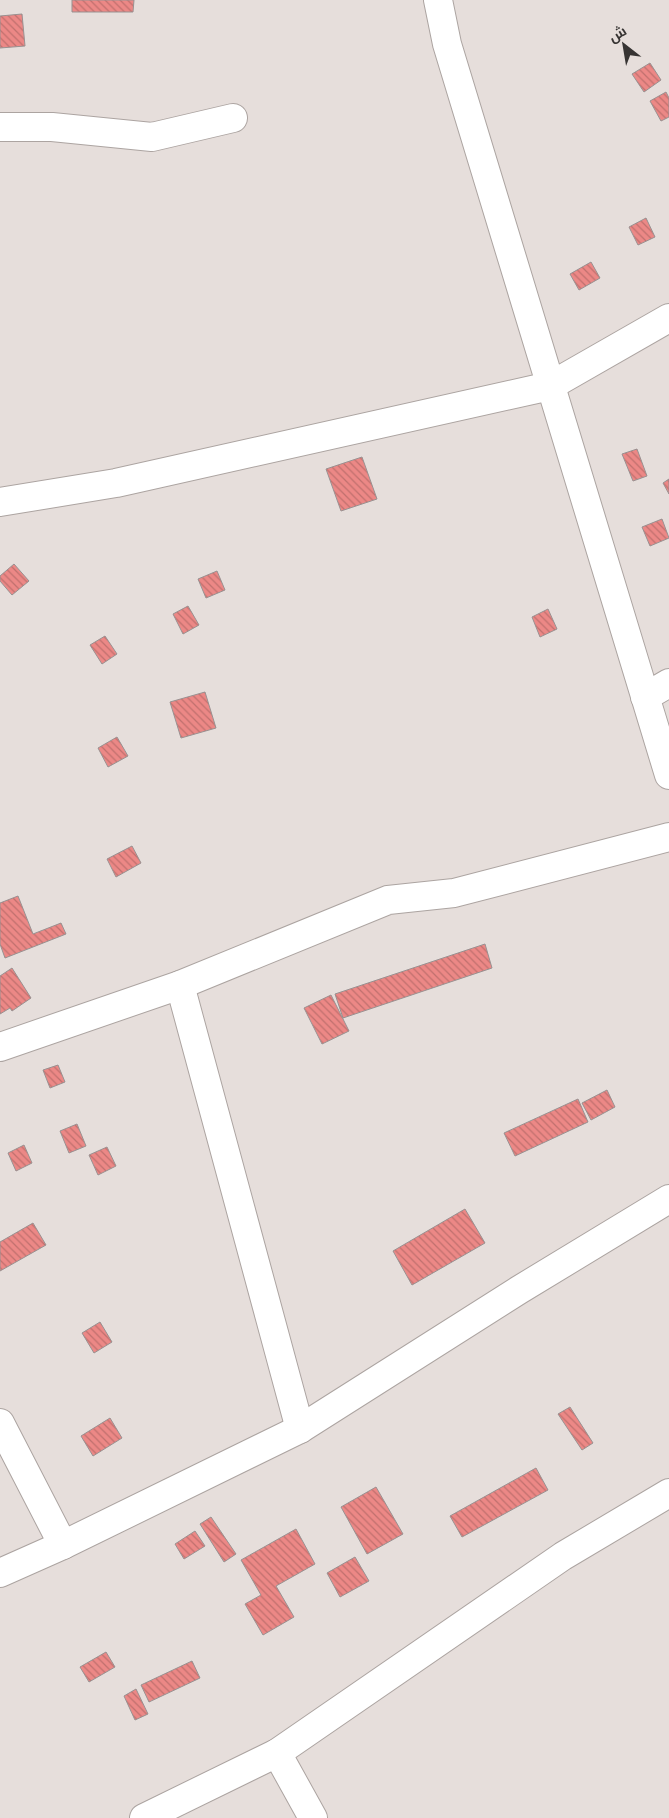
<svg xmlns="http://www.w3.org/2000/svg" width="669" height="1818" font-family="Roboto,Cairo,sans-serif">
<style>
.building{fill:url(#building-back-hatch);stroke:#999191}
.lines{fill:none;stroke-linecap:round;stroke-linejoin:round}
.street-casing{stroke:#aca4a1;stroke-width:30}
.secondary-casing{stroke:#aca4a1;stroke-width:30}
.street{stroke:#fff;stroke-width:28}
.secondary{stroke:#fff;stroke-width:28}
</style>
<defs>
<pattern id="building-back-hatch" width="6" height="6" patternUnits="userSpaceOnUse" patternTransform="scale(1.25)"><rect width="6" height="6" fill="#ec8886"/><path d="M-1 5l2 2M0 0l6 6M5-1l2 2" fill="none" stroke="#c0706e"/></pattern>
</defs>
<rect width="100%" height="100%" fill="#e6dedb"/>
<g class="building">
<path d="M72 0H134L133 12H72Z"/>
<path d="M22 14 25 46 0 48V16Z"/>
<path d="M650 63 661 80 644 92 632 74Z"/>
<path d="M666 92 669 98V117L661 121 650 101Z"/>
<path d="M646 218 655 237 638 245 629 227Z"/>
<path d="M591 262 600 278 579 290 570 274Z"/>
<path d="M637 449 647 476 633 481 622 454Z"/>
<path d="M362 457 377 499 341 511 326 469Z"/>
<path d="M669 479V494L663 483Z"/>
<path d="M662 519 669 538 650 546 642 527Z"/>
<path d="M14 564 29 581 12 595 0 581V576Z"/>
<path d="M217 571 225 590 206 598 198 579Z"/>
<path d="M188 606 199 625 183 634 173 614Z"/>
<path d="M548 609 557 629 540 637 532 617Z"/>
<path d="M105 636 117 654 102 664 90 645Z"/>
<path d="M205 692 216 728 181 738 170 702Z"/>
<path d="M117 737 128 756 108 767 98 748Z"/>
<path d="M132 846 141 863 116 877 107 859Z"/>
<path d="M18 896 33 934 61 923 66 934 5 958 0 944V903Z"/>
<path d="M485 944 492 968 343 1018 335 994Z"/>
<path d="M12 968 31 998 12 1011 10 1008 0 1014V976Z"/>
<path d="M331 995 349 1031 322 1044 304 1008Z"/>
<path d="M58 1065 65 1082 50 1088 43 1070Z"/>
<path d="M607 1090 615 1107 591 1120 582 1103Z"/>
<path d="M578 1099 588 1122 515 1156 504 1133Z"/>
<path d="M77 1124 86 1146 69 1153 60 1131Z"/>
<path d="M24 1145 32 1163 16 1171 8 1153Z"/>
<path d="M107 1147 116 1166 98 1175 89 1155Z"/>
<path d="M465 1209 485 1243 412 1285 393 1251Z"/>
<path d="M33 1223 46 1245 0 1271V1242Z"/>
<path d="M100 1322 112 1342 94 1353 82 1333Z"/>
<path d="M570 1407 593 1443 582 1450 558 1414Z"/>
<path d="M110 1418 122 1438 93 1456 81 1436Z"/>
<path d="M536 1468 548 1490 462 1537 450 1516Z"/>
<path d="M376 1487 403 1534 367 1554 341 1507Z"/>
<path d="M211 1517 236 1554 224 1562 200 1524Z"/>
<path d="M296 1529 315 1564 276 1586 294 1617 263 1635 245 1604 261 1595 241 1560Z"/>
<path d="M195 1531 205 1546 184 1559 175 1544Z"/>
<path d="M355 1557 369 1581 340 1597 327 1573Z"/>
<path d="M106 1652 115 1667 89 1682 80 1667Z"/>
<path d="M192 1661 200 1678 149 1702 141 1685Z"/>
<path d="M136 1689 148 1714 135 1720 124 1696Z"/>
</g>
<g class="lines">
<g class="street-casing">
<g id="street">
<path d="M0 127H52L152 137 233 118"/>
<path d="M0 502 116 483 550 386 669 318"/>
<path d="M645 697 669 683"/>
<path d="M180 985 300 1429"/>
<path d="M0 1047 180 985 388 900 454 893 669 837"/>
<path d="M0 1423 63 1545"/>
<path d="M0 1573 63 1545 300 1429 519 1290 669 1199"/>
<path d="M277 1753 313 1818"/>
<path d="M144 1818 277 1753 563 1556 669 1493"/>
</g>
</g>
<g class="secondary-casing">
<path id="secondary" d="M438 0 447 44 669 775"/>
</g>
<use href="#street" class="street"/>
<use href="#secondary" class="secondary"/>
</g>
<g transform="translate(624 45) rotate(329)" stroke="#e6dedb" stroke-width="4" paint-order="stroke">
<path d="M0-4L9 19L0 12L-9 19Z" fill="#373433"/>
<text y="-8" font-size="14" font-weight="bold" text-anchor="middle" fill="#373433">ش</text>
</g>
</svg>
